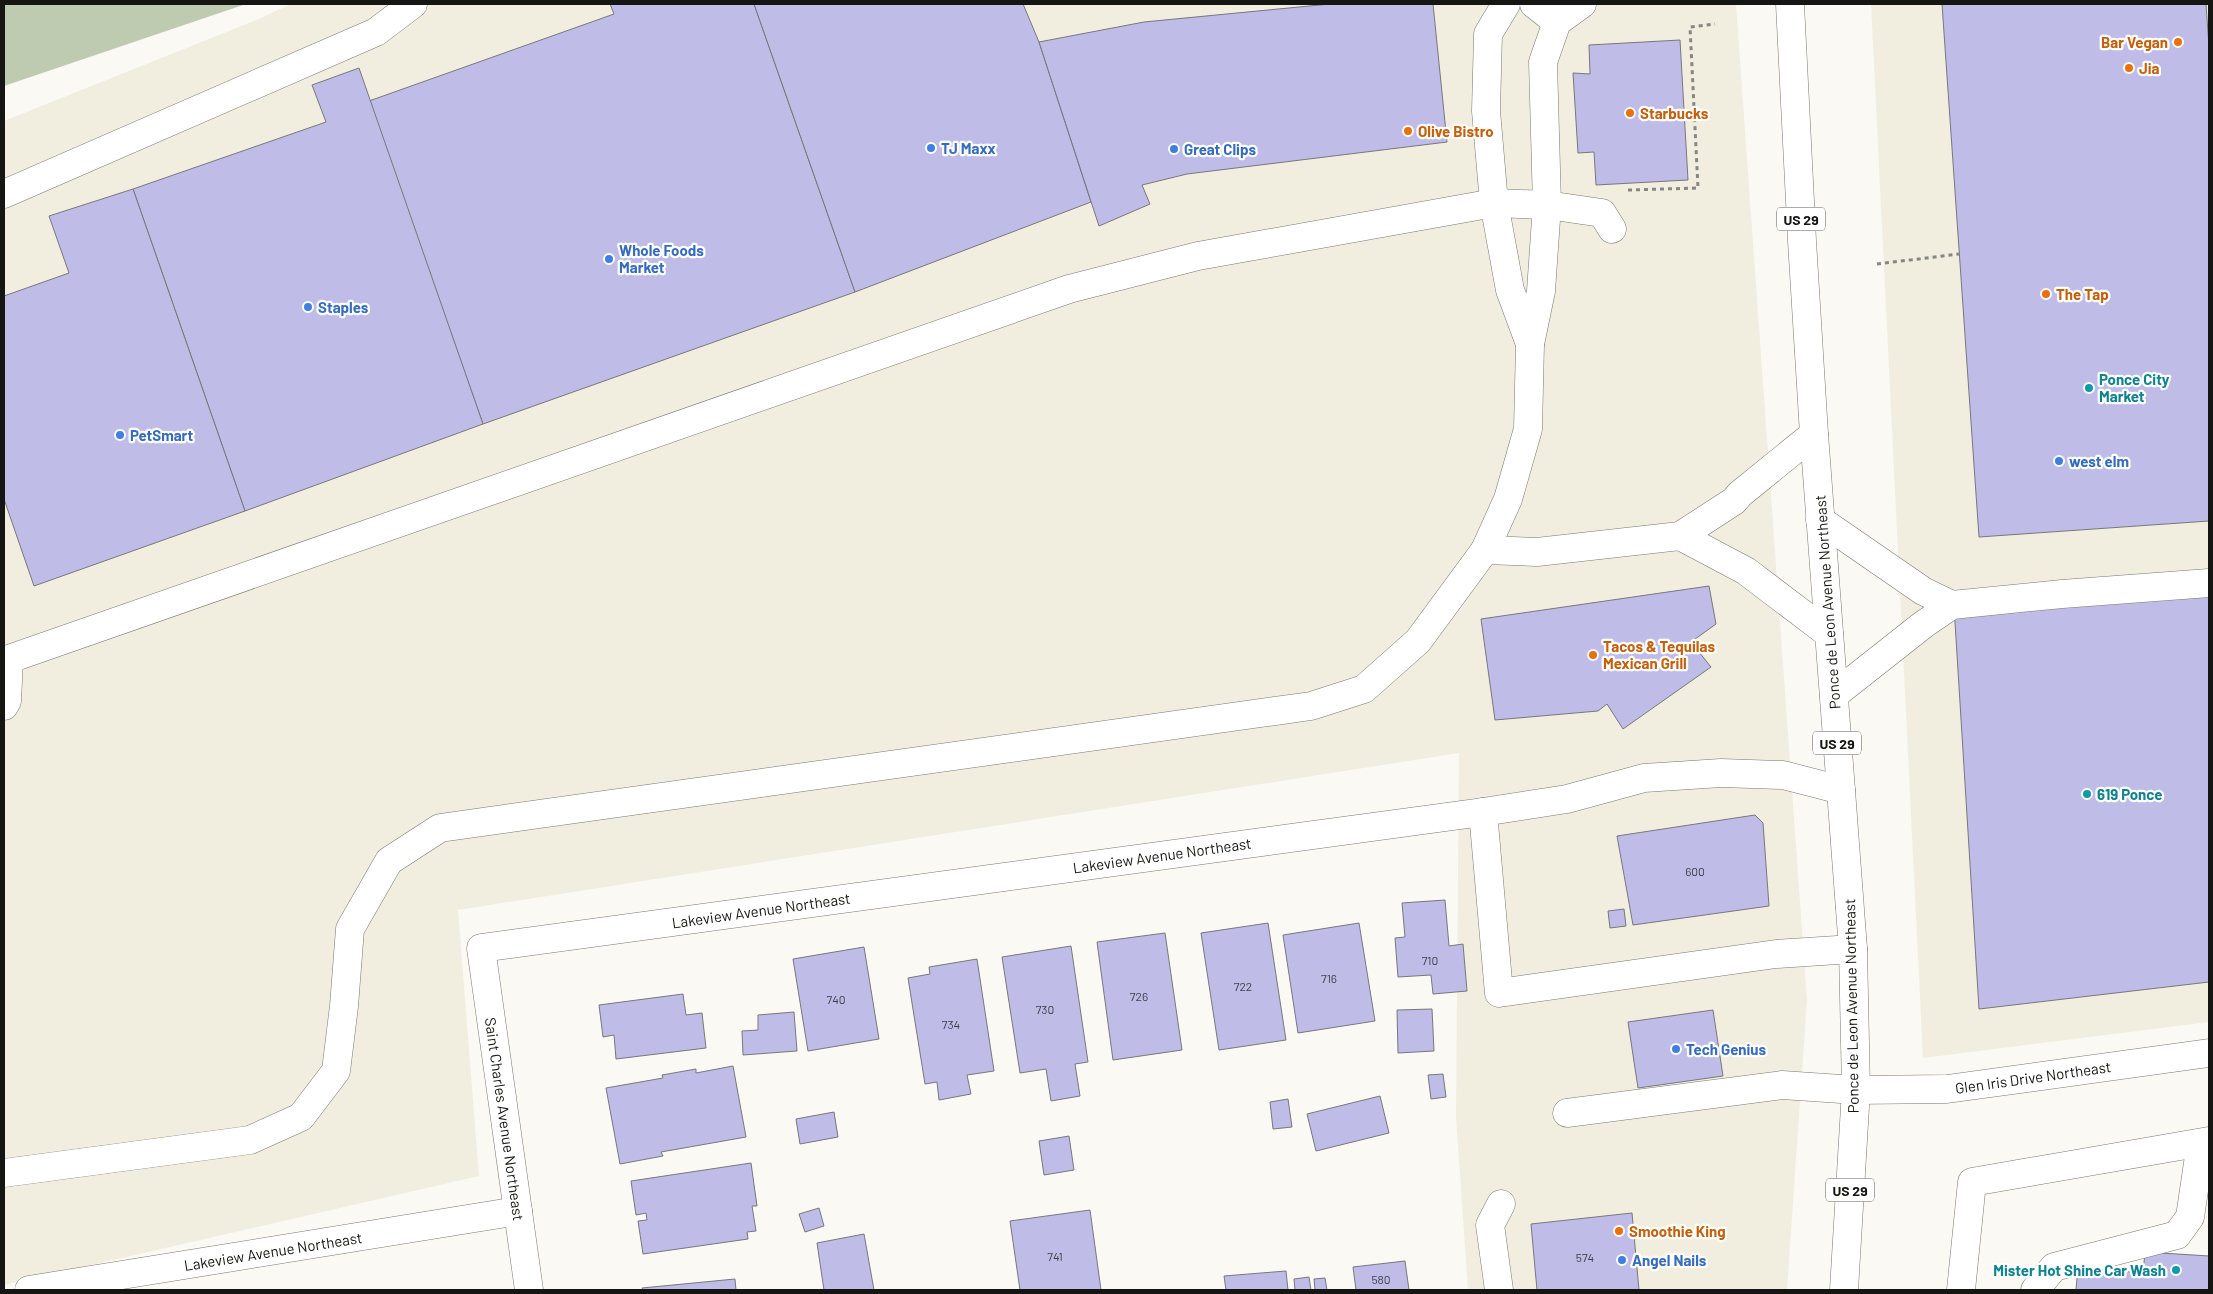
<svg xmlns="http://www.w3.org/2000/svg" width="2213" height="1294" font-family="Barlow,sans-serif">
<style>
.built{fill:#f1eee0}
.green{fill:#bfcbb0}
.building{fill:#bfbce8;stroke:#77777c}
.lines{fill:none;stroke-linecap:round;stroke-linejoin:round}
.minor-casing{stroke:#7a7873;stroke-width:29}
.highway-casing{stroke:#7a7873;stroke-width:29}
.path{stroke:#878682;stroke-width:3;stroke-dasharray:4 4;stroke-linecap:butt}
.minor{stroke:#fff;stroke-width:28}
.highway{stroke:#fff;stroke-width:28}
.food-dot{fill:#e8710a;stroke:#fff;stroke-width:2}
.shop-dot{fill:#3f7fe0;stroke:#fff;stroke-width:2}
.culture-dot{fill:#0f9aa8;stroke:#fff;stroke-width:2}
.labels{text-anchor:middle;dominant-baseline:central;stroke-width:4.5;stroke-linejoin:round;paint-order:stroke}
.number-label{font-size:12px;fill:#403f48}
.shield{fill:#fff;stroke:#5b5b5a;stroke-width:1}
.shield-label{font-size:14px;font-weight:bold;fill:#151513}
.food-label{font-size:15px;font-weight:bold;fill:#c56008;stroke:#fff;text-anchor:start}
.shop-label{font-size:15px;font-weight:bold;fill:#366cbe;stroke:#fff;text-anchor:start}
.culture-label{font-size:15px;font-weight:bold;fill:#0d838f;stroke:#fff;text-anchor:start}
.street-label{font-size:15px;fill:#151513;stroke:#fff}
</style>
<rect width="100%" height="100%" fill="#fbf9f3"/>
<g class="built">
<path d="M291 4H1736L1807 1000 1787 1290H1468L1456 1117 1459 753 458 910 479 1176 4 1285V121L254 21Z"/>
<path d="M1871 4H2209V1022L1923 1058Z"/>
</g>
<path class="green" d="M4 4H246L4 86Z"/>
<g class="building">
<path d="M610 4H754L855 292 483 424 369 101 614 14Z"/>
<path d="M754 4H1023L1039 42 1091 202 855 292Z"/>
<path d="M1330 4H1433L1447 142 1187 174 1142 185 1150 204 1099 226 1039 42 1144 22Z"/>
<path d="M1942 4H2206L2209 47V521L1979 537Z"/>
<path d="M1680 40 1688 180 1596 185 1594 152 1578 153 1573 73 1590 74 1589 45Z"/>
<path d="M359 68 483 424 245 511 133 189 326 122 312 85Z"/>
<path d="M133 189 245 511 34 586 4 499V296L69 273 49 216Z"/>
<path d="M1709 586 1716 624 1691 642 1711 667 1623 729 1607 704 1598 711 1495 720 1481 619Z"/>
<path d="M2209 593V982L1979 1009 1954 606Z"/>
<path d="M1755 815 1763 823 1769 906 1633 925 1617 836Z"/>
<path d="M1445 900 1449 946 1463 944 1467 991 1433 994 1431 975 1398 977 1395 938 1405 937 1402 903Z"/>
<path d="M1624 909 1626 926 1610 928 1608 911Z"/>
<path d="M1268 923 1286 1040 1219 1050 1201 933Z"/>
<path d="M1359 923 1375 1021 1298 1033 1283 935Z"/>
<path d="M1165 933 1182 1050 1113 1060 1097 942Z"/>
<path d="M1071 946 1088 1062 1075 1064 1080 1096 1051 1101 1046 1069 1020 1073 1002 957Z"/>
<path d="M864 947 879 1039 808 1051 793 959Z"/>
<path d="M977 959 994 1071 967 1075 971 1094 939 1100 937 1082 925 1084 908 978 930 974 929 967Z"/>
<path d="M683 994 686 1015 702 1013 706 1048 616 1059 614 1035 603 1037 599 1005Z"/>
<path d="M1432 1009 1434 1051 1398 1053 1397 1010Z"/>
<path d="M1713 1010 1723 1076 1638 1088 1628 1022Z"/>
<path d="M794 1012 797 1051 743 1055 742 1031 758 1030V1015Z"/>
<path d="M733 1066 746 1137 661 1152 663 1156 620 1164 606 1088 663 1078 662 1075 696 1069V1073Z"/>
<path d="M1443 1074 1446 1097 1431 1099 1428 1075Z"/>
<path d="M1380 1096 1389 1133 1316 1151 1307 1114Z"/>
<path d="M1288 1099 1292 1127 1273 1129 1270 1102Z"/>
<path d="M834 1112 838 1137 800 1144 796 1119Z"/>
<path d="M1069 1136 1074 1170 1044 1175 1039 1141Z"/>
<path d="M751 1163 757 1206H752L756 1231 747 1232 748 1239 643 1254 638 1221 647 1220 646 1213 636 1215 631 1181Z"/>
<path d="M819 1208 824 1226 805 1232 799 1214Z"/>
<path d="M1090 1210 1101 1290H1020L1010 1221Z"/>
<path d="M1632 1213 1639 1290H1537L1531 1224Z"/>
<path d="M864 1234 874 1290H824L817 1243Z"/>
<path d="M2145 1252 2209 1256V1290H2076L2078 1267 2143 1273Z"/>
<path d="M1405 1261 1409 1290H1356L1353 1267Z"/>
<path d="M1286 1271 1288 1290H1226L1224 1276Z"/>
<path d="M1309 1277 1311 1290H1295L1294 1279Z"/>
<path d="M1325 1278 1327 1290H1315L1314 1279Z"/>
<path d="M735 1279 736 1290H643L642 1288Z"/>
</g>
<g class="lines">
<g class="minor-casing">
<g id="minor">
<path d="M1506 4 1488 34 1486 111 1494 203 1510 290 1530 344"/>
<path d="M1534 4 1557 22"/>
<path d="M4 194 376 32 413 4"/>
<path d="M1820 520 1923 591 1952 605"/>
<path d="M1680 536 1746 571 1829 634"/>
<path d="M1485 550 1537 552 1680 536 1734 501 1740 494 1814 434"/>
<path d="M1834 695 1924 624 1952 605 2062 594 2209 583"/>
<path d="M4 706 7 701 9 659 1069 289 1198 256 1494 203 1547 205 1602 213 1612 229"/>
<path d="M1483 812 1499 993 1776 954 1853 949"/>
<path d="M1567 1113 1782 1085 1856 1090 1947 1089 2209 1053"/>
<path d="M4 1173 250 1140 301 1117 336 1071 344 1006 350 929 389 861 440 828 1311 706 1364 689 1418 641 1485 550 1508 499 1528 429 1530 344 1541 291 1547 205 1543 62 1557 22 1582 4"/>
<path d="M29 1290 518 1211"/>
<path d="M529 1290 481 948 1483 812 1567 799 1644 778 1721 773 1783 775 1841 790"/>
<path d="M1499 1290 1490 1225 1501 1204"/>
<path d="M1961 1290 1972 1182 2209 1141"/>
<path d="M2035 1290 2054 1267 2177 1235 2190 1217 2201 1143"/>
</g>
</g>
<g class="highway-casing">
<path id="highway" d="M1790 4 1802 241 1814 434 1853 949 1856 1090 1844 1290"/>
</g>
<g class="path">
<path d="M1628 190 1698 188 1690 27 1715 24"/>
<path d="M1877 264 1959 254"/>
</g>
<use href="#minor" class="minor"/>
<use href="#highway" class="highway"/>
</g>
<g class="food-dot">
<circle cx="2178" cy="42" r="5"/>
<circle cx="2129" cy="68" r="5"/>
<circle cx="1630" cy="113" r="5"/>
<circle cx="1408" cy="131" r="5"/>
<circle cx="2046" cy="294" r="5"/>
<circle cx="1593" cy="655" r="5"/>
<circle cx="1619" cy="1231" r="5"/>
</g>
<g class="shop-dot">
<circle cx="931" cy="148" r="5"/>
<circle cx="1174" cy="149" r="5"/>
<circle cx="609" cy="259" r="5"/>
<circle cx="308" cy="307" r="5"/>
<circle cx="120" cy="435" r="5"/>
<circle cx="2059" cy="461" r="5"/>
<circle cx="1676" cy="1049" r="5"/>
<circle cx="1622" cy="1260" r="5"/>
</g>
<g class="culture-dot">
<circle cx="2089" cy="388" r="5"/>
<circle cx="2087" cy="794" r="5"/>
<circle cx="2176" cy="1270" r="5"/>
</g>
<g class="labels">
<g class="number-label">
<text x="1695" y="871">600</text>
<text x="1430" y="960">710</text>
<text x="1329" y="978">716</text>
<text x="1243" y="986">722</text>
<text x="1139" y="996">726</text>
<text x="836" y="999">740</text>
<text x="1045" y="1009">730</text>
<text x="951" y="1024">734</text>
<text x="1055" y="1256">741</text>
<text x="1585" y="1257">574</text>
<text x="1381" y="1279">580</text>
</g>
<g class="shield">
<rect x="1777" y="207.5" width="48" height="23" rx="4"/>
<rect x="1813" y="731.5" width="48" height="23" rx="4"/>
<rect x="1826" y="1178.5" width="48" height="23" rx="4"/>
</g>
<g class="shield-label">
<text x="1801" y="219">US 29</text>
<text x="1837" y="743">US 29</text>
<text x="1850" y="1190">US 29</text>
</g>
<g class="food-label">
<text x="2168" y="42" text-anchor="end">Bar Vegan</text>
<text x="2139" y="68">Jia</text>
<text x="1640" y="113">Starbucks</text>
<text x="1418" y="131">Olive Bistro</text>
<text x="2056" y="294">The Tap</text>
<text x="1603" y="646">Tacos &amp; Tequilas<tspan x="1603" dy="17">Mexican Grill</tspan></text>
<text x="1629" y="1231">Smoothie King</text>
</g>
<g class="shop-label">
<text x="941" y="148">TJ Maxx</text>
<text x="1184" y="149">Great Clips</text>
<text x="619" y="250">Whole Foods<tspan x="619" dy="17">Market</tspan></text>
<text x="318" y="307">Staples</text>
<text x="130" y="435">PetSmart</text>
<text x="2069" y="461">west elm</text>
<text x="1686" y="1049">Tech Genius</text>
<text x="1632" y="1260">Angel Nails</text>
</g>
<g class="culture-label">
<text x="2099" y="379">Ponce City<tspan x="2099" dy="17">Market</tspan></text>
<text x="2097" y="794">619 Ponce</text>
<text x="2166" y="1270" text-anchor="end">Mister Hot Shine Car Wash</text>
</g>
<g class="street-label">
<text transform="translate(1827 602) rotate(-94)">Ponce de Leon Avenue Northeast</text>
<text transform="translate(1162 855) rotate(-8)">Lakeview Avenue Northeast</text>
<text transform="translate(761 910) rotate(-8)">Lakeview Avenue Northeast</text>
<text transform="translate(1851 1006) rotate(-91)">Ponce de Leon Avenue Northeast</text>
<text transform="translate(2033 1077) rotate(-8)">Glen Iris Drive Northeast</text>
<text transform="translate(505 1119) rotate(82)">Saint Charles Avenue Northeast</text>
<text transform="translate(273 1251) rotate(-9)">Lakeview Avenue Northeast</text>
</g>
</g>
<rect width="2213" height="1294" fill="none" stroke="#151513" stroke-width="10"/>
</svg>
